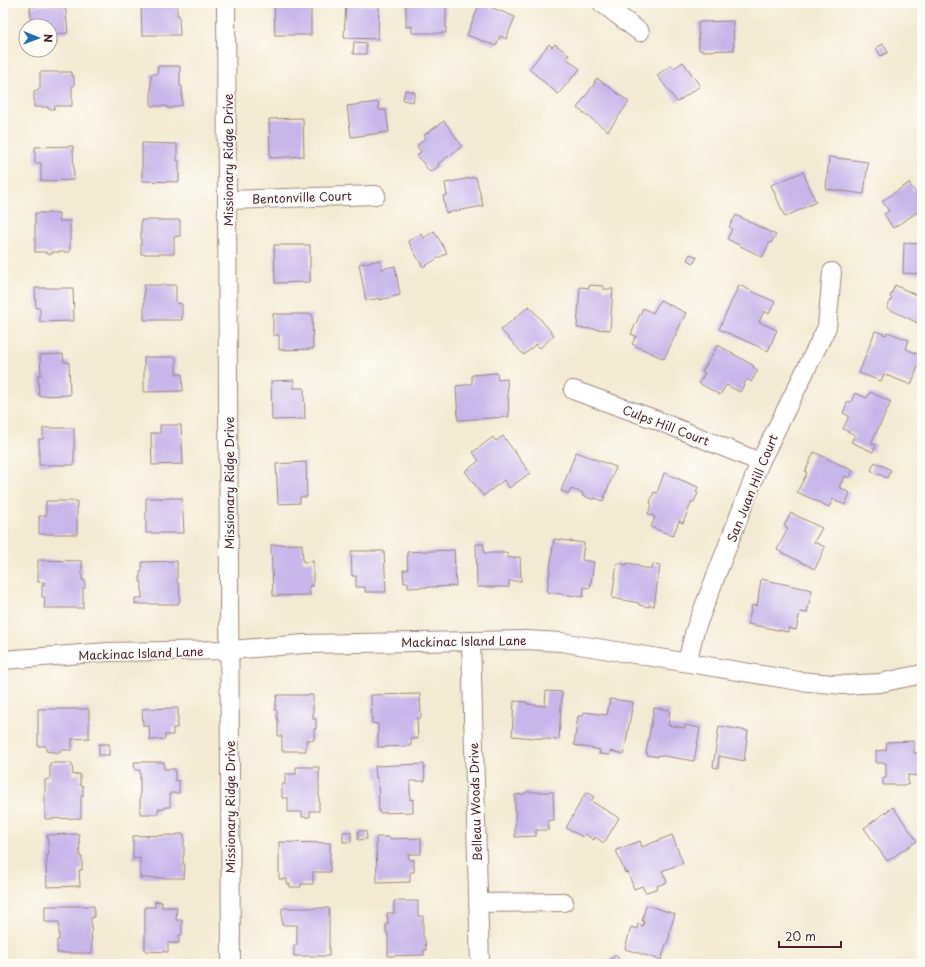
<svg xmlns="http://www.w3.org/2000/svg" width="925" height="967" font-family="'Playpen Sans',sans-serif">
<style>
.building{fill:#c6b6ea}
.lines{fill:none;stroke-linecap:round;stroke-linejoin:round}
.street-casing{stroke:#9e847e;stroke-width:20}
.street{stroke:#fff;stroke-width:18}
.labels{text-anchor:middle;dominant-baseline:central;stroke-width:3.5;stroke-linejoin:round;paint-order:stroke}
.street-label{font-size:12px;fill:#4a1f2b;stroke:#fdfcf7}
</style>
<rect width="100%" height="100%" fill="#fdfcf7"/>
<filter id="ink" filterUnits="userSpaceOnUse"><feTurbulence type="fractalNoise" baseFrequency=".025" numOctaves="2"/><feDisplacementMap in="SourceGraphic" scale="8" xChannelSelector="R" yChannelSelector="G"/><feConvolveMatrix kernelMatrix="1 2 1 2 8 2 1 2 1" color-interpolation-filters="sRGB"/></filter>
<filter id="wash" filterUnits="userSpaceOnUse"><feTurbulence type="fractalNoise" baseFrequency=".012" numOctaves="4" result="noise"/><feDisplacementMap in="SourceGraphic" scale="16" xChannelSelector="R" yChannelSelector="G"/><feGaussianBlur stdDeviation="0.9" result="paint"/><feColorMatrix in="noise" values="0 0 0 0 0 0 0 0 0 0 0 0 0 0 0 0 0 1.4 0 .05"/><feComposite in="paint" operator="in"/></filter>
<g filter="url(#wash)">
<rect width="100%" height="100%" fill="#f2ead2"/>
<g id="blocks">
<g class="building">
<path d="M65 3 68 33 56 34 57 43H50V26H32L30 7Z"/>
<path d="M141 3H177V15H179L180 35H142Z"/>
<path d="M274 3H311V35H275Z"/>
<path d="M346 3H362V5H379L378 39 344 38Z"/>
<path d="M427 3H446V33H412V26L406 27V4Z"/>
<path d="M480 3 515 17 506 39 500 36 496 46 467 35Z"/>
<path d="M733 21 734 50 702 51V50H699L698 22Z"/>
<path d="M354 42 366 43V54H353Z"/>
<path d="M549 44 552 47 555 44 569 55 566 58 580 69 558 94 529 69Z"/>
<path d="M883 44 888 52 881 56 876 48Z"/>
<path d="M683 62 700 86 677 102 657 75 671 65 674 68Z"/>
<path d="M158 66H180V86H182V105L173 107V108H167V106H151V74H157Z"/>
<path d="M40 72H72V76H74V86H72V106H55L54 109H48V107H34V91H38V89H40Z"/>
<path d="M597 78 629 102 608 131 577 108 595 83 594 82Z"/>
<path d="M405 90 415 92 413 102 403 100Z"/>
<path d="M378 102 379 110H386L389 132 351 137 347 106Z"/>
<path d="M303 118 304 156 270 158 269 119Z"/>
<path d="M444 121 462 146 438 164 439 166 430 172 417 155 421 152 417 146 426 138 424 135Z"/>
<path d="M142 143 177 144V161H179V182L142 181Z"/>
<path d="M73 146 74 180 41 181V163H35V147Z"/>
<path d="M829 157 868 162 864 194 826 189Z"/>
<path d="M803 172 816 202 785 217 771 185Z"/>
<path d="M476 177 483 206 446 213 443 196 447 195 445 183Z"/>
<path d="M909 183 922 203V209L893 228 884 214 889 211 882 201Z"/>
<path d="M35 213H59V221H70V252H52V254H46V252H35Z"/>
<path d="M736 215 776 235 771 243 770 242 762 257 727 239 732 229 729 227Z"/>
<path d="M141 220H180V236L174 237V254H141Z"/>
<path d="M434 231 447 253 423 267 408 241 421 234 424 238Z"/>
<path d="M904 243 922 244V274L903 273Z"/>
<path d="M274 245H310V282L275 283Z"/>
<path d="M690 254 697 257 694 263 687 260Z"/>
<path d="M380 260 381 269 395 266 400 295 380 300V298L366 301 359 264Z"/>
<path d="M144 285H176V303L182 304V320H144Z"/>
<path d="M590 285 603 286V289H613L610 330 577 328 580 287 589 288Z"/>
<path d="M739 285 775 302 769 314 764 311 759 322 777 330 768 351 719 329Z"/>
<path d="M895 285 922 298V325L887 308 892 298 890 297Z"/>
<path d="M35 288H73L74 321 40 322V308H36Z"/>
<path d="M660 300 686 313 664 359 632 344 636 336 631 334 643 308 653 313Z"/>
<path d="M529 306 554 335 540 348 536 344 524 355 501 330Z"/>
<path d="M273 314H312L313 349 279 350V335H273Z"/>
<path d="M875 331 886 335 887 332 909 340 906 349 922 356 911 385 884 374 881 381 859 373Z"/>
<path d="M718 345 754 366 753 367 758 370 751 382 747 379 740 392 726 385 720 395 699 383 705 373 702 372Z"/>
<path d="M63 354 64 362H69L70 395 39 396 38 375H41L40 355Z"/>
<path d="M144 357H176V374H182L183 391 144 392Z"/>
<path d="M497 373 498 380 507 379 509 417 458 420 456 386 472 384V375Z"/>
<path d="M294 380V388H304L305 419 272 420 271 381Z"/>
<path d="M870 392 891 402 871 443 876 445 873 452 851 442 855 435 843 429 849 416 843 413 848 401 851 402 855 393 867 398Z"/>
<path d="M160 425H181L183 464 152 465 151 433H160Z"/>
<path d="M43 428H74V465H39V439H43Z"/>
<path d="M503 436 530 473 509 488 504 480 483 496 465 471 479 461 473 452 493 437 496 441Z"/>
<path d="M576 452 616 467 603 501 595 498 594 500 584 496H582L583 493 571 489 569 494 561 491Z"/>
<path d="M814 452 853 471 849 478 845 476 839 487 850 493 845 505 833 499 829 507 797 492 807 473 805 472Z"/>
<path d="M306 462 307 497H300V503L278 504 276 464Z"/>
<path d="M875 462 891 470 887 478 879 474 878 475 871 470Z"/>
<path d="M664 473 698 487 696 492 698 493 694 502 692 501 683 523 679 521 673 536 651 527 655 517 648 514 652 504 650 503 654 492 657 493Z"/>
<path d="M146 498H182L184 533H146Z"/>
<path d="M46 501H77V534H39V516H46Z"/>
<path d="M791 513 822 528 814 542 825 547 815 569 777 550 788 528 784 526Z"/>
<path d="M554 539 584 543 582 560 594 562 590 588 584 587 583 597 547 592Z"/>
<path d="M302 544 303 562 313 561V586H309L310 595 273 596 271 545Z"/>
<path d="M476 544H484V553H507L508 558 520 557 521 581H509V587H477Z"/>
<path d="M454 550 456 586 408 588V582L404 583 403 570H408L407 552Z"/>
<path d="M351 551H384L386 592H365V587H356V576H352Z"/>
<path d="M38 560 82 561V580H85V588H83V608H44L45 597H42V585H44V582H38Z"/>
<path d="M177 561V583H179L180 600 178 604H135V598H142V582H140V572H142V562Z"/>
<path d="M617 563 627 565V563L639 565V567L652 569 653 564 660 565 654 606 649 605V607L639 605V603L612 598Z"/>
<path d="M761 579 812 590 807 613 800 612 796 630 788 628V632L748 624 752 605 757 606Z"/>
<path d="M546 691 562 692 559 738 557 740 512 736 514 701 527 702V704L545 706Z"/>
<path d="M420 694 421 718H417L418 739 411 738V746L378 747V724L372 723 371 695Z"/>
<path d="M277 695H313V719H316V729H314V740H306V751H282V736H278V719H277V711L275 710Z"/>
<path d="M610 699 633 702 624 754 610 751V755L601 754H599L600 750 574 745 578 716H583L584 712 607 715Z"/>
<path d="M178 708V723H177V728H173V735H165V739L150 740 149 726H143L142 709Z"/>
<path d="M654 708 670 710 668 725 685 728V725L700 728 694 761 658 755V757L647 755 648 753H646Z"/>
<path d="M38 709H89V738L72 739V750H60V753L46 751V746H38Z"/>
<path d="M719 726 748 731 744 761 719 756 718 768 713 767Z"/>
<path d="M914 741V753H919L920 776 908 775V785H883V778H886V763H876V751L886 750 887 742Z"/>
<rect x="99" y="744" width="10" height="11"/>
<path d="M134 762H164V769H175V781L179 780V793H170V807H165V809H158V814H140V770H135Z"/>
<path d="M50 763H72L73 775 80 774V785L83 786V796H81V818L45 819V780L50 779Z"/>
<path d="M424 764 425 781H410V800L413 799V812L379 813 378 778H376L375 766Z"/>
<path d="M296 767H319V811H310V817H302V812H288V798H282V784H285V774H296Z"/>
<path d="M525 792H553L554 820H548L549 830H536V836L515 837V795L525 794Z"/>
<path d="M586 792 594 797 591 801 619 818 604 843 595 837 594 840 585 834 583 837 566 828Z"/>
<path d="M893 807 917 841 887 861 864 828Z"/>
<path d="M358 831H366L367 839 358 840Z"/>
<rect x="343" y="832" width="8" height="10"/>
<path d="M79 834 80 857H82V870H79L80 886 47 887 46 863H47V855H49L47 835Z"/>
<path d="M177 834H184V855H183V864H185L184 878H140V858L133 859V836L177 835Z"/>
<path d="M672 835 683 863 662 871 667 882 657 886 658 888 647 892H645L642 886 634 889 628 872 625 873 616 850 640 841 642 847Z"/>
<path d="M376 837H390V839L421 838V854H408L409 860H414V872H410V882L377 883Z"/>
<path d="M279 842 330 843V872H313V884H301V887H290V884H287V879H279Z"/>
<path d="M155 901 162 902V907H177L176 920H182V935H179V943H168V952L145 951V907H155Z"/>
<path d="M394 901H418V916H423V936L425 940 426 950H424V955L388 956V934L386 933V924H388L387 913H394Z"/>
<path d="M646 905 675 914 669 933 670 934 667 944H666L661 960 625 949 631 927 637 929 638 924 643 926 644 921H642Z"/>
<path d="M45 906H94V917L91 918 92 953H57V940H59V922H45Z"/>
<path d="M282 908H329V956H294V945H297V925H282Z"/>
<path d="M616 955 622 964H603Z"/>
</g>
</g>
</g>
<g filter="url(#ink)">
<use href="#blocks" fill-opacity="0" stroke="#9e847e" stroke-width="1"/>
<g class="lines">
<g class="street-casing">
<g id="street">
<path d="M226 3 231 964"/>
<path d="M602 3 640 32"/>
<path d="M228 200 376 195"/>
<path d="M573 390 654 419 760 462"/>
<path d="M471 641 480 964"/>
<path d="M3 660 108 652 230 650 304 644 526 640 561 642 799 681 843 685 880 683 922 674"/>
<path d="M687 662 695 630 760 462 827 327 832 272"/>
<path d="M478 903 564 902"/>
</g>
</g>
<use href="#street" class="street"/>
</g>
</g>
<g class="labels">
<g class="street-label">
<text transform="translate(228 160) rotate(-90)">Missionary Ridge Drive</text>
<text transform="translate(302 197) rotate(-2)">Bentonville Court</text>
<text transform="translate(666 425) rotate(21)">Culps Hill Court</text>
<text transform="translate(229 483) rotate(-90)">Missionary Ridge Drive</text>
<text transform="translate(752 488) rotate(-68)">San Juan Hill Court</text>
<text transform="translate(464 641) rotate(-1)">Mackinac Island Lane</text>
<text transform="translate(141 653) rotate(-2)">Mackinac Island Lane</text>
<text transform="translate(475 802) rotate(-92)">Belleau Woods Drive</text>
<text transform="translate(230 807) rotate(-90)">Missionary Ridge Drive</text>
</g>
</g>
<rect width="925" height="967" fill="none" stroke="#fdfcf7" stroke-width="16"/>
<g transform="translate(38 38) rotate(91)"><circle r="19" fill="#fdfcf7" stroke="#b5a4a5"/>
<path d="M0-3L7 15L0 10L-7 15Z" fill="#1f6fb2"/>
<text y="-6" font-size="11" font-weight="bold" text-anchor="middle" fill="#4a1f2b">N</text>
</g>
<path d="M779 941v6h62v-6" fill="none" stroke="#4a1f2b" stroke-width="2"/>
<text x="785" y="941" font-size="12" fill="#4a1f2b" stroke="#fdfcf7" stroke-width="3" paint-order="stroke">20 m</text>
</svg>
